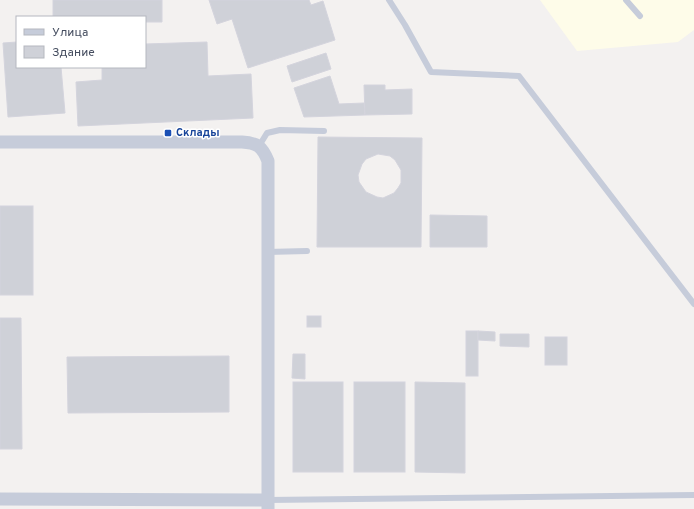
<svg xmlns="http://www.w3.org/2000/svg" width="694" height="509" font-family="Overpass,sans-serif">
<style>
.commercial{fill:#fefce9}
.building{fill:#cfd1d8;stroke:#d4d4dd;fill-rule:evenodd}
.lines{fill:none;stroke-linecap:round;stroke-linejoin:round}
.service{stroke:#c6ccda;stroke-width:6}
.minor{stroke:#c6ccda;stroke-width:13}
.transit-dot{fill:#1a4fb4;stroke:#fff;stroke-width:1.5}
.labels{text-anchor:middle;dominant-baseline:central;stroke-width:3;stroke-linejoin:round;paint-order:stroke}
.transit-label{font-size:11px;font-weight:bold;fill:#164399;stroke:#fff;text-anchor:start}
</style>
<rect width="100%" height="100%" fill="#f3f1f0"/>
<path class="commercial" d="M540 0H694V30L678 42 577 51Z"/>
<g class="building">
<path d="M53 0H162V22H145V17H53Z"/>
<path d="M209 0H309L311 5 323 1 335 40 248 68 232 19 217 24Z"/>
<path d="M17 42V67H61L65 113 8 117 3 43Z"/>
<path d="M207 42 208 76 251 74 253 118 78 126 76 82 102 80V67H145V44Z"/>
<path d="M326 53 331 69 292 82 287 66Z"/>
<path d="M330 76 339 104 364 103 365 115 304 117 294 88Z"/>
<path d="M364 85H385V90L412 89V114L365 115Z"/>
<path d="M318 137 422 138 421 247H317ZM378 154 390 156 395 160 401 170V183L398 188 394 193 383 198 377 197 366 192 359 182 358 175 362 164 366 159Z"/>
<rect x="0" y="206" width="33" height="89"/>
<path d="M430 215 487 216V247H430Z"/>
<rect x="307" y="316" width="14" height="11"/>
<path d="M0 318H21L22 449H0Z"/>
<rect x="466" y="331" width="12" height="45"/>
<path d="M478 331 495 332V341L478 340Z"/>
<path d="M500 334H529V347L500 346Z"/>
<rect x="545" y="337" width="22" height="28"/>
<path d="M293 354H305V379L292 378Z"/>
<path d="M229 356V412L68 413 67 357Z"/>
<rect x="293" y="382" width="50" height="90"/>
<rect x="354" y="382" width="51" height="90"/>
<path d="M415 382 465 383V473L415 472Z"/>
</g>
<g class="lines">
<g class="service">
<path d="M389 0 405 25 431 72 519 76 694 304"/>
<path d="M626 0 640 16"/>
<path d="M259 146 267 133 280 130 324 131"/>
<path d="M267 252 307 251"/>
<path d="M267 500 694 495"/>
</g>
<g class="minor">
<path d="M0 142H242C257 143 262 146 268 161V509"/>
<path d="M0 499 267 500"/>
</g>
</g>
<rect class="transit-dot" x="164" y="129" width="8" height="8" rx="2"/>
<g class="labels">
<g class="transit-label">
<text x="176" y="133">Склады</text>
</g>
</g>
<rect x="16" y="16" width="130" height="52" fill="#ffffff" stroke="#b5b8bf"/>
<rect x="24" y="29" width="20" height="6" fill="#c6ccda" stroke="#b5b8bf"/>
<text x="52" y="36" font-size="12" fill="#464e60">Улица</text>
<rect x="24" y="46" width="20" height="12" fill="#cfd1d8" stroke="#b5b8bf"/>
<text x="52" y="56" font-size="12" fill="#464e60">Здание</text>
</svg>
